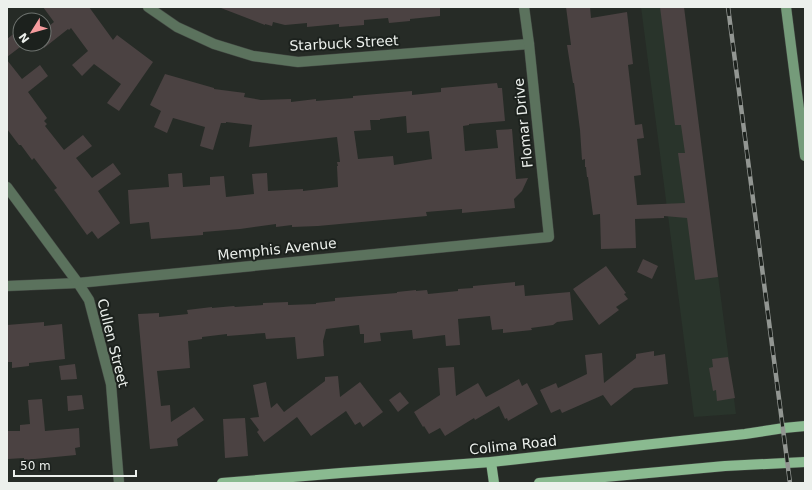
<svg xmlns="http://www.w3.org/2000/svg" width="812" height="490" font-family="'DejaVu Sans',sans-serif">
<style>
.built{fill:#29342b}
.building{fill:#4b4242;fill-rule:evenodd}
.lines{fill:none;stroke-linecap:round;stroke-linejoin:round}
.minor-casing{stroke:#424742;stroke-width:11}
.tertiary-casing{stroke:#424742;stroke-width:11}
.secondary-casing{stroke:#424742;stroke-width:11}
.primary-casing{stroke:#424742;stroke-width:11}
.minor{stroke:#5b725d;stroke-width:10}
.tertiary{stroke:#5b725d;stroke-width:10}
.secondary{stroke:#759b7a;stroke-width:10}
.primary{stroke:#8aba90;stroke-width:10}
.rail-casing{stroke:#929692;stroke-width:4.5}
.rail{stroke:#1c211d;stroke-width:3;stroke-dasharray:9;stroke-linecap:butt}
.labels{text-anchor:middle;dominant-baseline:central;stroke-width:4;stroke-linejoin:round;paint-order:stroke}
.street-label{font-size:14px;fill:#ecf0ec;stroke:#1c211d}
</style>
<rect width="100%" height="100%" fill="#262b26"/>
<path class="built" d="M641 7H683L736 414 694 417Z"/>
<g class="building">
<path d="M43 7H89L113 40 117 35 153 62 119 111 107 103 121 84 94 64 82 76 72 65 88 51 71 28 69 30 68 29 44 48V30L54 22Z"/>
<path d="M221 7H440V16L410 19V21L389 23 388 18 364 20V25L339 27V24L307 27V23L285 25 273 22 272 26 265 24V25L221 8Z"/>
<path d="M566 7H590L591 18 627 12 633 64 628 65 635 125 642 124 644 138 637 139 641 175 634 176 637 205 685 203 678 153H685L681 125H675L660 7H684L718 277 695 280 687 218 664 216V218L635 219 636 248 601 249 600 214 593 215 588 177H587L586 167H585V159L582 160 580 130 574 83H573L567 45H571Z"/>
<path d="M16 32 20 38V44H24L7 57V39Z"/>
<path d="M7 60 22 79 40 65 48 76 28 92 47 118 44 121 47 124 45 126 64 150 83 135 92 146 76 158 92 178 113 163 121 174 98 191 120 223 98 239 92 231 87 235 64 203 55 191 54 190 57 188 34 158 32 160 21 145H19L7 129Z"/>
<path d="M165 74 214 88V89L245 93 244 97 261 100 291 99V102L316 99V101L353 98V96L412 91V95L441 92V88L497 83 498 88H502L505 121 469 124V125L463 126 465 151 498 148 496 130 512 129 516 179 528 178 522 191 514 199 515 208 462 213V209L426 212 427 216 318 226 292 227V225L276 227V224L240 229 203 232V235L151 239 149 222 130 224 128 190 169 187 168 174 182 173 183 187 210 185V177L224 176 226 197 254 194 252 174 267 173 268 191 303 189V191L338 187 337 166H338L337 162H340L337 137 249 147 252 125 226 122V123H221L213 150 200 146 205 127 173 118 167 133 154 127 161 111 150 105ZM406 116 407 133 429 131 432 159 394 165 393 156 358 159 354 131 371 130 370 120H380V119Z"/>
<path d="M643 259 658 266 652 279 637 272Z"/>
<path d="M606 266 626 293 624 294 628 299 616 307 619 310 599 325 573 289Z"/>
<path d="M515 282V286L524 285 525 296 570 292 573 320 557 322 553 325 531 328 532 330 503 333V329L492 330 490 316 458 319 460 345 446 346 445 335 413 339 412 330 380 333 381 341 364 343V334H360L359 325 326 329 323 341 324 356 297 359 295 337 266 339 265 333 227 336V334L202 337V339L188 341 190 368 157 371 161 406 170 405 171 422 194 407 204 420 177 439 178 446 150 449 138 314 159 313V317L188 314 187 310 212 307V308L234 306 235 307 263 305V303L288 302V305L316 304V303L335 301V298L397 293V292L416 290V291L427 290 428 294 458 291V289L473 288V286Z"/>
<path d="M44 322V326L62 324 65 359 29 363V366L12 368V362H7V325Z"/>
<path d="M654 351V356L665 354 668 384 634 388 611 406 603 395 562 413 560 409 551 413 540 390 556 383 558 388 587 374 585 355 602 353 604 383 636 358V354Z"/>
<path d="M728 357 735 398 717 401 716 390 713 391 709 368 713 367 712 359Z"/>
<path d="M75 364 77 379 61 380 59 366Z"/>
<path d="M454 367 456 396 478 383 486 397 519 379 522 386 527 383 538 404 508 421 507 418 505 419 499 406 475 420 474 418 445 436 440 428 429 434 424 426 423 427 414 412 440 395 438 368Z"/>
<path d="M338 376 340 397 360 382 383 412 363 427 360 422 355 425 346 411 311 436 297 417 264 442 257 432 259 430 250 418 259 417 253 385 266 382 271 408 277 403 284 412 325 381V377Z"/>
<path d="M400 392 409 403 398 412 389 400Z"/>
<path d="M82 395 84 409 68 411 67 396Z"/>
<path d="M42 399 45 431 79 428 80 447 75 448 76 455 24 460V458L8 459V457H7V431H20V425L30 424 28 400Z"/>
<path d="M245 418 248 456 225 458 223 419Z"/>
</g>
<g class="lines">
<g class="minor-casing">
<g id="minor">
<path d="M148 7 177 27 214 44 253 56 298 62 529 44"/>
<path d="M7 286 78 283 549 237 529 44 524 7"/>
</g>
</g>
<g class="tertiary-casing">
<path id="tertiary" d="M7 187 78 283 89 300 111 384 119 483"/>
</g>
<g class="secondary-casing">
<path id="secondary" d="M786 7 805 156"/>
</g>
<g class="primary-casing">
<g id="primary">
<path d="M491 462 494 483"/>
<path d="M222 483 341 473 491 462 634 446 745 434 784 428 805 426"/>
<path d="M539 483 725 466 805 462"/>
</g>
</g>
<use href="#minor" class="minor"/>
<use href="#tertiary" class="tertiary"/>
<use href="#secondary" class="secondary"/>
<use href="#primary" class="primary"/>
<g class="rail-casing">
<path id="rail" d="M728 7 790 483"/>
</g>
<use href="#rail" class="rail"/>
</g>
<g class="labels">
<g class="street-label">
<text transform="translate(344 43) rotate(-3)">Starbuck Street</text>
<text transform="translate(523 123) rotate(-96)">Flomar Drive</text>
<text transform="translate(277 249) rotate(-6)">Memphis Avenue</text>
<text transform="translate(113 343) rotate(76)">Cullen Street</text>
<text transform="translate(513 445) rotate(-6)">Colima Road</text>
</g>
</g>
<rect width="812" height="490" fill="none" stroke="#ecf0ec" stroke-width="16"/>
<g transform="translate(32 32) rotate(233)"><circle r="19" fill="#1c211d" stroke="#6f7470"/>
<path d="M0-3L7 15L0 10L-7 15Z" fill="#f59b9d"/>
<text y="-6" font-size="11" font-weight="bold" text-anchor="middle" fill="#ecf0ec">N</text>
</g>
<path d="M14 470v6h122v-6" fill="none" stroke="#ecf0ec" stroke-width="2"/>
<text x="20" y="470" font-size="12" fill="#ecf0ec" stroke="#1c211d" stroke-width="3" paint-order="stroke">50 m</text>
</svg>
